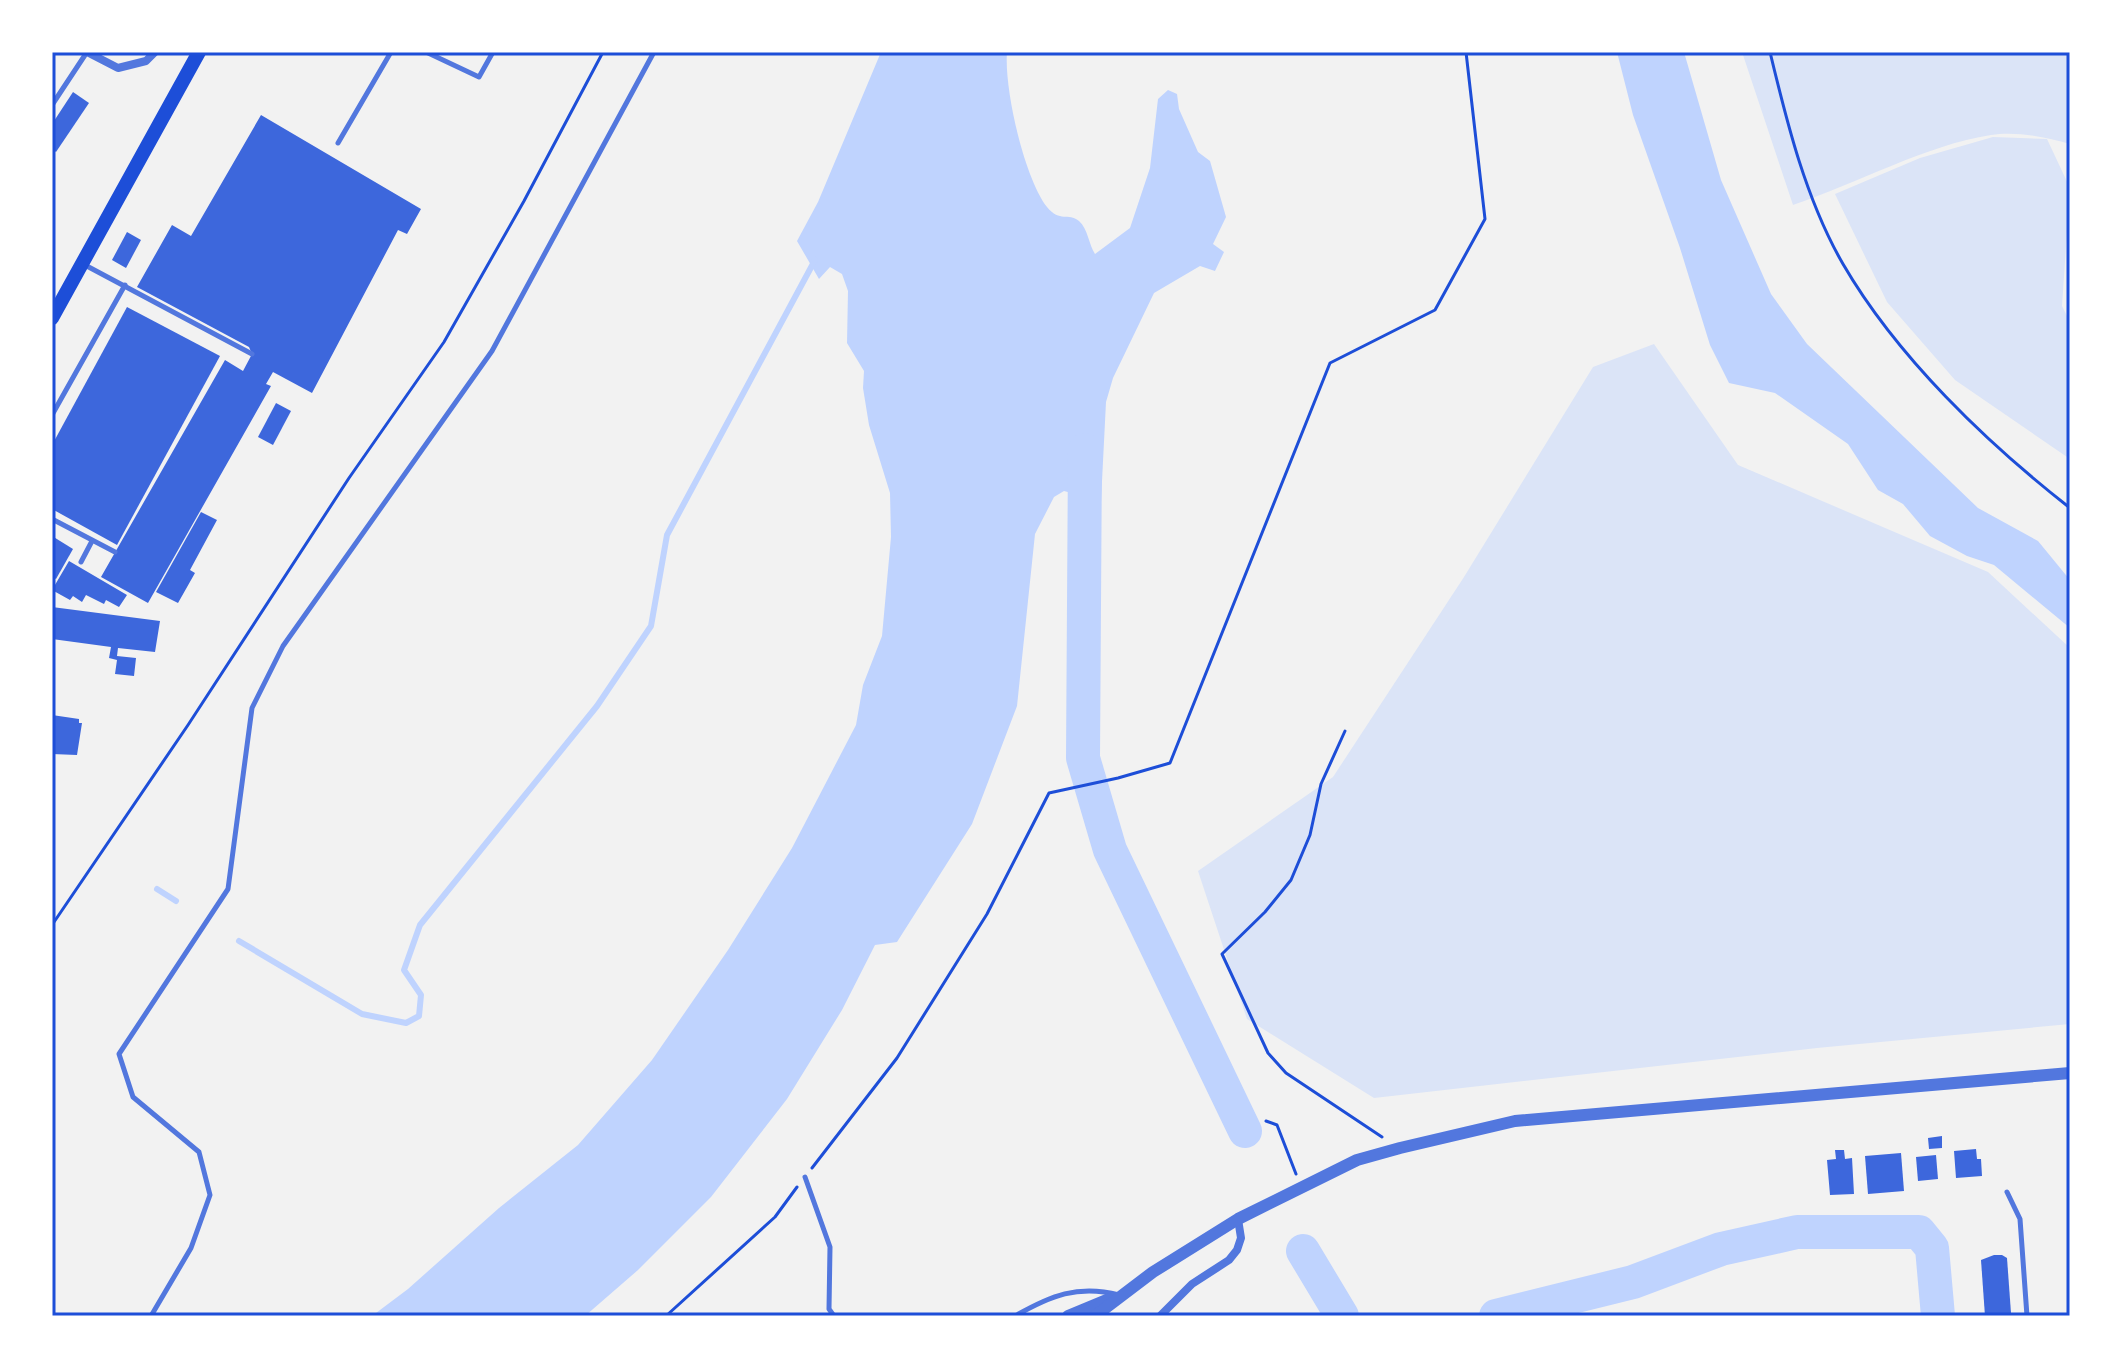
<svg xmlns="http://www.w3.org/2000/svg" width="2122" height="1368" font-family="'Fira Sans Condensed',sans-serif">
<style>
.green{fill:#dbe4f7}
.water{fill:#bfd3fe}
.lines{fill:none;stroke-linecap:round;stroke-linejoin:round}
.stream{stroke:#bfd3fe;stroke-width:6}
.river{stroke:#bfd3fe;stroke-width:34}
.building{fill:#3d67dc}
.path{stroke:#1d4ed8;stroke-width:3}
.service{stroke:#5277de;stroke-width:5}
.minor{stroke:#5277de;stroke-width:8}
.tertiary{stroke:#5277de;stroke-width:12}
.primary{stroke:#1d4ed8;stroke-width:14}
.neatline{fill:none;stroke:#1d4ed8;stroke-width:3}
</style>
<rect width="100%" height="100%" fill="#f2f2f2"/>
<g class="green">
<path d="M1742 52H2070V144C2046 137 2016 131 1991 135 1926 145 1856 184 1793 205Z"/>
<path d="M1993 137 2047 139 2070 188 2062 306 2070 322V459L1955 380 1887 302 1835 194 1920 158Z"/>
<path d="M1654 344 1738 465 1988 572 2070 648V1024L1817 1048 1374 1098 1247 1019 1198 871 1333 777 1464 577 1593 367Z"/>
</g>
<g class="water">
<path d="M881 52H1007C1004 89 1024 177 1047 207 1060 223 1068 212 1079 221 1088 229 1089 245 1095 254L1130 228 1150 168 1158 99 1168 90 1177 94 1179 109 1198 152 1210 161 1226 217 1213 244 1224 252 1215 271 1200 266 1154 293 1113 378 1106 402 1101 501 1064 491 1054 497 1035 534 1017 706 972 824 897 942 875 945 842 1010 787 1099 711 1197 638 1270 585 1316H372L408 1289 499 1208 578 1145 652 1060 728 950 792 848 856 725 863 685 882 636 891 537 890 493 869 425 863 388 864 371 847 343 848 291 842 274 830 267 819 279 797 241 818 202Z"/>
<path d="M1617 52H1684L1721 180 1771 294 1807 344 1978 508 2038 541 2070 580V628L1994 565 1967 556 1930 536 1903 504 1878 490 1848 444 1775 393 1729 383 1710 345 1680 248 1633 115Z"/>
</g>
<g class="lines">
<g class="stream">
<path d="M157 889 176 901"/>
<path d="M239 941 362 1014 406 1023 419 1016 421 995 404 970 420 925 597 706 651 626 667 535 815 260"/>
</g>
<g class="river">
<path d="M1085 450 1083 758 1110 850 1245 1131"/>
<path d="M1303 1251 1342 1316"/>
<path d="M1496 1316 1633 1282 1721 1249 1797 1232H1919L1932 1248 1938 1316"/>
</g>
</g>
<g class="building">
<path d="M73 92 89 103 56 152 52 149V124Z"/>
<path d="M261 115 421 209 407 234 398 230 312 393 273 372 266 384 271 386 148 603 101 577 225 360 243 371 252 354 249 347 137 287 172 225 191 236Z"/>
<path d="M127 232 141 240 126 268 112 260Z"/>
<path d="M127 307 220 356 117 545 52 509V445Z"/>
<path d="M276 403 291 411 273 445 258 437Z"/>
<path d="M201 512 217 520 190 570 195 573 178 603 156 592Z"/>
<path d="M52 536 73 549 56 579 52 577Z"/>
<path d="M69 561 127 595 119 607 106 600 104 604 86 595 82 602 73 596 70 600 52 590Z"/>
<path d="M52 607 160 621 155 652 118 648 117 656 136 658 134 676 115 674 117 660 109 658 111 647 52 639Z"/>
<path d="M52 715 79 719V723H82L77 755 52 754Z"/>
<path d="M1942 1136V1148L1929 1149 1928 1138Z"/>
<path d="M1976 1149 1977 1159H1981L1982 1176 1956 1178 1954 1151Z"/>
<path d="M1835 1150H1844L1845 1159 1852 1158 1854 1194 1830 1195 1827 1160 1836 1159Z"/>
<path d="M1901 1153 1904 1191 1868 1194 1865 1156Z"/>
<path d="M1936 1155 1938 1179 1918 1181 1916 1157Z"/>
<path d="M1994 1255H2002L2007 1258 2011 1313 1985 1316 1981 1260Z"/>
</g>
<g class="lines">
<g class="path">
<path d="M1770 52C1787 123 1806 200 1843 264 1897 357 1987 443 2070 508"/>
<path d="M1345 731 1321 784 1310 835 1291 880 1265 912 1222 954 1268 1053 1286 1073 1382 1137"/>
<path d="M52 925 188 725 349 478 444 342 524 201 603 52"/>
<path d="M1266 1121 1277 1125 1296 1174"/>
<path d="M812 1168 897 1058 987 914 1049 793 1118 778 1170 763 1330 363 1435 310 1485 219 1466 52"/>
<path d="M666 1316 775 1217 797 1187"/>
</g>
<g class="service">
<path d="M426 52 479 77 493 52"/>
<path d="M52 105 87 52"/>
<path d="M338 143 391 52"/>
<path d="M83 264 252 354"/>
<path d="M52 415 125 285"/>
<path d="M52 519 115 552"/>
<path d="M81 562 92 541"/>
<path d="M805 1177 830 1247 829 1309 834 1316"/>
<path d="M2007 1192 2020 1219 2027 1316"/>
<path d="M151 1316 191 1248 210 1195 199 1152 133 1097 119 1054 228 889 252 708 283 646 492 351 654 52"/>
<path d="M1015 1316C1050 1296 1078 1284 1119 1295"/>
</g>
<g class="minor">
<path d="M87 52 118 68 146 61 155 52"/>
<path d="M1160 1316 1192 1284 1229 1260 1237 1250 1241 1238 1238 1219"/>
</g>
<g class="tertiary">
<path d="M1068 1316 1109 1299"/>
<path d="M1095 1316 1153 1272 1238 1219 1357 1160 1400 1148 1515 1121 2070 1073"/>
</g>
<path class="primary" d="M52 318 199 52"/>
</g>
<rect width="2122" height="1368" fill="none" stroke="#ffffff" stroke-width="108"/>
<rect x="54" y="54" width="2014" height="1260" class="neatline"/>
</svg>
